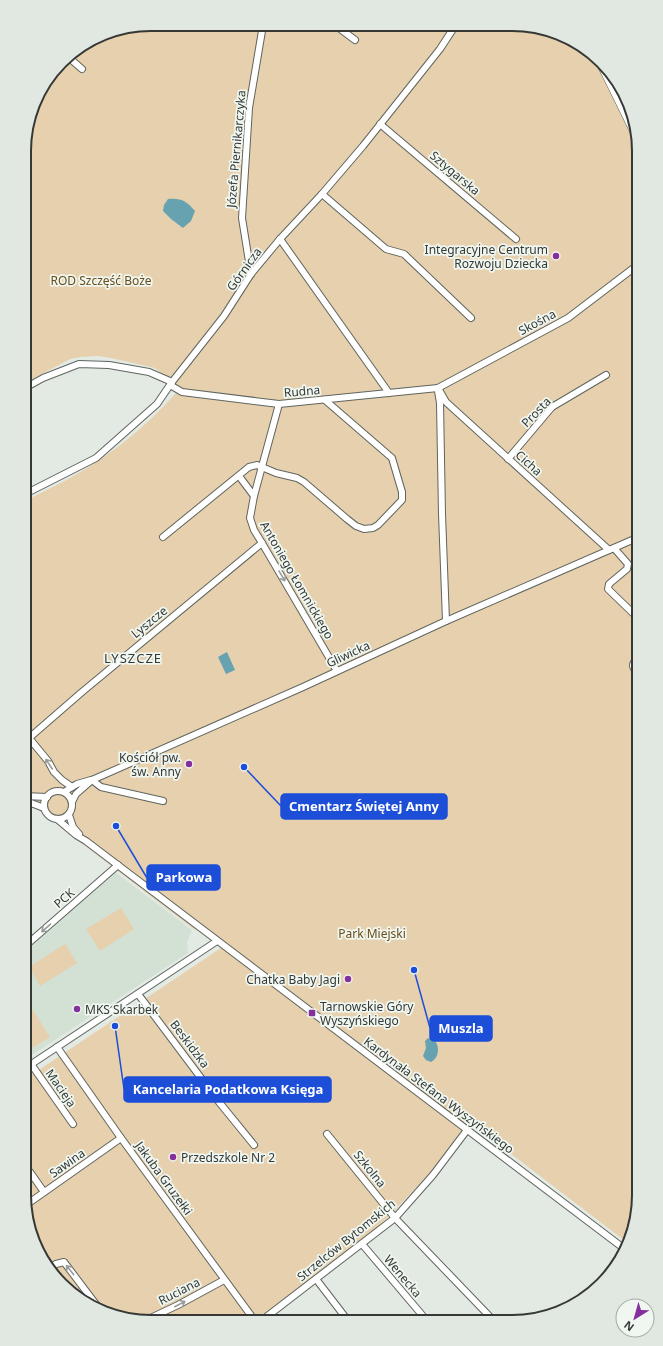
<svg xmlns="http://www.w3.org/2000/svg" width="663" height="1346" font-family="'Noto Sans',sans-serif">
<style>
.built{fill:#d3e1d4}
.green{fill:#e6d0ad}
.water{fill:#67a2b1}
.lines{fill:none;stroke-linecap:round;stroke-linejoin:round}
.minor-casing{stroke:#5f655f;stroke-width:8}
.highway-casing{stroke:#5f655f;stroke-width:10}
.minor{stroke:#fff;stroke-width:6}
.highway{stroke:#fff;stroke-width:9}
.oneway{stroke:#9a9c9a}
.poi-dot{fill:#852f9d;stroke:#f0f7f1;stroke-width:1.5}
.labels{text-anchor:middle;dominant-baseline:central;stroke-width:3.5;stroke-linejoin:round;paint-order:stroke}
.street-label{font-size:12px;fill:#353835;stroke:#f0f7f1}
.poi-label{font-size:12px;fill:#353835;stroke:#f0f7f1;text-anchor:end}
.park-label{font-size:12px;fill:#684c19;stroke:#f0f7f1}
.neighbourhood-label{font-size:13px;letter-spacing:1px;fill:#353835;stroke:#f0f7f1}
.rim{fill:none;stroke:#353835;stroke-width:2}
.leader{fill:none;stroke:#1d4ed8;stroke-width:1.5}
.callout-dot{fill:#1d4ed8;stroke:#f0f7f1;stroke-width:1.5}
.callout{fill:#1d4ed8;stroke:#1d4ed8;stroke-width:1.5}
.callout-label{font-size:13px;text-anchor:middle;font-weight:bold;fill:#fff}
</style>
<rect width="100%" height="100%" fill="#e3eae3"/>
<path class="built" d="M115 872 192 930 187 942 188 953 29 1057 24 1056V952Z"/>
<g class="green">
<path d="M151 24 536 26 595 55 632 111 639 151V1203L629 1244 468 1121 434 1169 390 1215 348 1254 259 1321H134L95 1309 68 1291 31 1235 24 1195V1080L221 948 196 929 195 930 24 799 25 501C44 491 64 482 82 471 117 450 155 419 180 388L155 368 111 358 98 356 81 357 70 359 25 383V135L37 95 67 56 103 34Z"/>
<path d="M121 908 134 929 100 951 86 929Z"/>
<path d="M65 944 77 963 40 986 29 967Z"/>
<path d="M27 1001 50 1037 27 1051 24 1047V1003Z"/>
</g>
<g class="water">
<path d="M168 199C182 198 186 201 195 211L191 221 183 228 171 219 163 211 164 205Z"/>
<path d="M227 652 235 670 226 674 218 657Z"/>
<path d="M428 1038 435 1041C440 1047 439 1058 431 1062L426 1060 423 1056 426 1048 425 1041Z"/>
</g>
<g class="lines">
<g class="minor-casing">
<g id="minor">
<path d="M335 25 355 40"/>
<path d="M67 56 82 69"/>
<path d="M380 124 516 239"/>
<path d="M322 194 386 249 404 254 471 318"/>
<path d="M280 239 389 393"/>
<path d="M251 274 242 218 249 108 263 25"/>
<path d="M170 385 182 392 279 404 438 388 568 318 639 264"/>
<path d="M25 388 43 378 79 364 109 365 149 372 172 382"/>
<path d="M438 388 446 402 609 550"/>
<path d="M438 391 440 403 442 514 446 621"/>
<path d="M279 404 254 496 250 518 254 530 262 543 337 671"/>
<path d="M508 459 552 407 606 375"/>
<path d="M239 476 254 496"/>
<path d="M25 494 96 458 157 404 172 382 224 316 251 274 280 239 322 194 363 146 440 49 455 26"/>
<path d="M163 537 249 467 257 465 276 473 297 478 304 482 347 519 356 526 364 529 373 528 378 525 402 500V492L392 458 325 400"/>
<path d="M614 548 628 564 627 569 609 584 608 589 639 619"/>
<path d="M639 674C631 667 631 664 639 656"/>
<path d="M92 780 101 787 163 801"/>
<path d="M72 787 62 780 54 772 48 761 29 738 82 692 262 543"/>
<circle cx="58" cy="805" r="14"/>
<path d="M64 792 77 784 91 780"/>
<path d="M24 796 31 803 44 808"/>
<path d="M24 796 47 797"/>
<path d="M72 802 76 794 92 780 303 687 446 621 639 537"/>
<path d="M69 815 73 827 79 834"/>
<path d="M57 819 76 835 86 841 626 1250"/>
<path d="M24 947 118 865"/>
<path d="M138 994 219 1102 254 1145"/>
<path d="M57 1047 121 1138 255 1321"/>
<path d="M31 1064 73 1124"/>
<path d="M24 1069 217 941"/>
<path d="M327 1134 395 1218 495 1322"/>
<path d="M30 1172 44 1192"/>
<path d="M26 1205 121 1138"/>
<path d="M362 1244 428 1322"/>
<path d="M52 1267 56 1264 64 1262 101 1311"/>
<path d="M316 1279 349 1322"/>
<path d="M144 1321 178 1305 224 1280"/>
<path d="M261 1321 395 1218 433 1175 467 1130"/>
</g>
</g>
<g class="highway-casing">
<path id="highway" d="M603 67 636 134"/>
</g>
<use href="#minor" class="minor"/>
<use href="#highway" class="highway"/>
</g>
<defs><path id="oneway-shaft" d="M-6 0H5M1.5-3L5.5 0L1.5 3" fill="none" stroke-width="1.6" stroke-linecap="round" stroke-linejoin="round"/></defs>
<g class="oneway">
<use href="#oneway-shaft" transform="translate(282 576) rotate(59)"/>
<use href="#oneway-shaft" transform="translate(49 764) rotate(-124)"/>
<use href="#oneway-shaft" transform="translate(46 928) rotate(139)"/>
<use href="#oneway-shaft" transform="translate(70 1270) rotate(-128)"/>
<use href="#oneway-shaft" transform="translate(180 1304) rotate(-27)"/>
</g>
<g class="poi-dot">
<circle cx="556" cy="256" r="4"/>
<circle cx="189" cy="764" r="4"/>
<circle cx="348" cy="979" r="4"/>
<circle cx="77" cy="1009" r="4"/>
<rect x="308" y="1009" width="8" height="8" rx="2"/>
<circle cx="173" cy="1157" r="4"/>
</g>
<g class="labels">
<g class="street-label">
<text transform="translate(236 149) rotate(-85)">Józefa Piernikarczyka</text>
<text transform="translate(455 173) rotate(40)">Sztygarska</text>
<text transform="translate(244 269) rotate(-54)">Górnicza</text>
<text transform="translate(537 322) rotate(-28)">Skośna</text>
<text transform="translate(302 391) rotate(-5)">Rudna</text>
<text transform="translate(536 412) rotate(-46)">Prosta</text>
<text transform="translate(529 463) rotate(42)">Cicha</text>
<text transform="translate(297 580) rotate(60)">Antoniego Łomnickiego</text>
<text transform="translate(149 622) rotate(-39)">Lyszcze</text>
<text transform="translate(348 654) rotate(-25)">Gliwicka</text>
<text transform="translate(64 898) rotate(-41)">PCK</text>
<text transform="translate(190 1044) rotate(53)">Beskidzka</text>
<text transform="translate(61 1088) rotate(55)">Macieja</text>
<text transform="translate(439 1095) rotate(37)">Kardynała Stefana Wyszyńskiego</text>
<text transform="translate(67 1163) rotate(-35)">Sawina</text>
<text transform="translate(370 1169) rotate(51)">Szkolna</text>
<text transform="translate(164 1178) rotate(54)">Jakuba Gruzełki</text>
<text transform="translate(346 1240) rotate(-39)">Strzelców Bytomskich</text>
<text transform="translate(403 1276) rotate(50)">Wenecka</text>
<text transform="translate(179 1291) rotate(-27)">Ruciana</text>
</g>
<g class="poi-label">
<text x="548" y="249">Integracyjne Centrum<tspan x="548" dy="14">Rozwoju Dziecka</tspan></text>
<text x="181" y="757">Kościół pw.<tspan x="181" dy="14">św. Anny</tspan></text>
<text x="340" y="979">Chatka Baby Jagi</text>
<text x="320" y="1006" text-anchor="start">Tarnowskie Góry<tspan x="320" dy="14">Wyszyńskiego</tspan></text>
<text x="85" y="1009" text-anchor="start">MKS Skarbek</text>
<text x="181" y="1157" text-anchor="start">Przedszkole Nr 2</text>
</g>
<g class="park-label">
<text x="101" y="280">ROD Szczęść Boże</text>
<text x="372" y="933">Park Miejski</text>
</g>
<g class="neighbourhood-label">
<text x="133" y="658">LYSZCZE</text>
</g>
</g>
<path d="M0 0H663V1346H0ZM151 31H512A120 120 0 0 1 632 151V1195A120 120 0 0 1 512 1315H151A120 120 0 0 1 31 1195V151A120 120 0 0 1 151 31Z" fill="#e1e8e2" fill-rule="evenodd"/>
<path class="rim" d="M151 31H512A120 120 0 0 1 632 151V1195A120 120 0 0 1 512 1315H151A120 120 0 0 1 31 1195V151A120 120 0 0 1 151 31Z"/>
<path class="leader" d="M244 767L281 806M116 826L147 878M414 970L430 1028M115 1026L124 1089"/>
<g class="callout-dot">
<circle cx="244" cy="767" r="4"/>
<circle cx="116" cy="826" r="4"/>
<circle cx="414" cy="970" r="4"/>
<circle cx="115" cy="1026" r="4"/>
</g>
<g class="callout">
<rect x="281" y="794" width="166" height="25" rx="4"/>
<rect x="147" y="865" width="73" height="25" rx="4"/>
<rect x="430" y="1016" width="62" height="25" rx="4"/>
<rect x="124" y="1077" width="207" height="25" rx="4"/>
</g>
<g class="callout-label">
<text x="364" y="811">Cmentarz Świętej Anny</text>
<text x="184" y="882">Parkowa</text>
<text x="461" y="1033">Muszla</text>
<text x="228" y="1094">Kancelaria Podatkowa Księga</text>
</g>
<g transform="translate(635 1318) rotate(217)"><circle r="19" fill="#f0f7f1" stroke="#a5aba6"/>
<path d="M0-3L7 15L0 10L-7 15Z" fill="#852f9d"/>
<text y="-6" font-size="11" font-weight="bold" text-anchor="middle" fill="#353835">N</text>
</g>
</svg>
